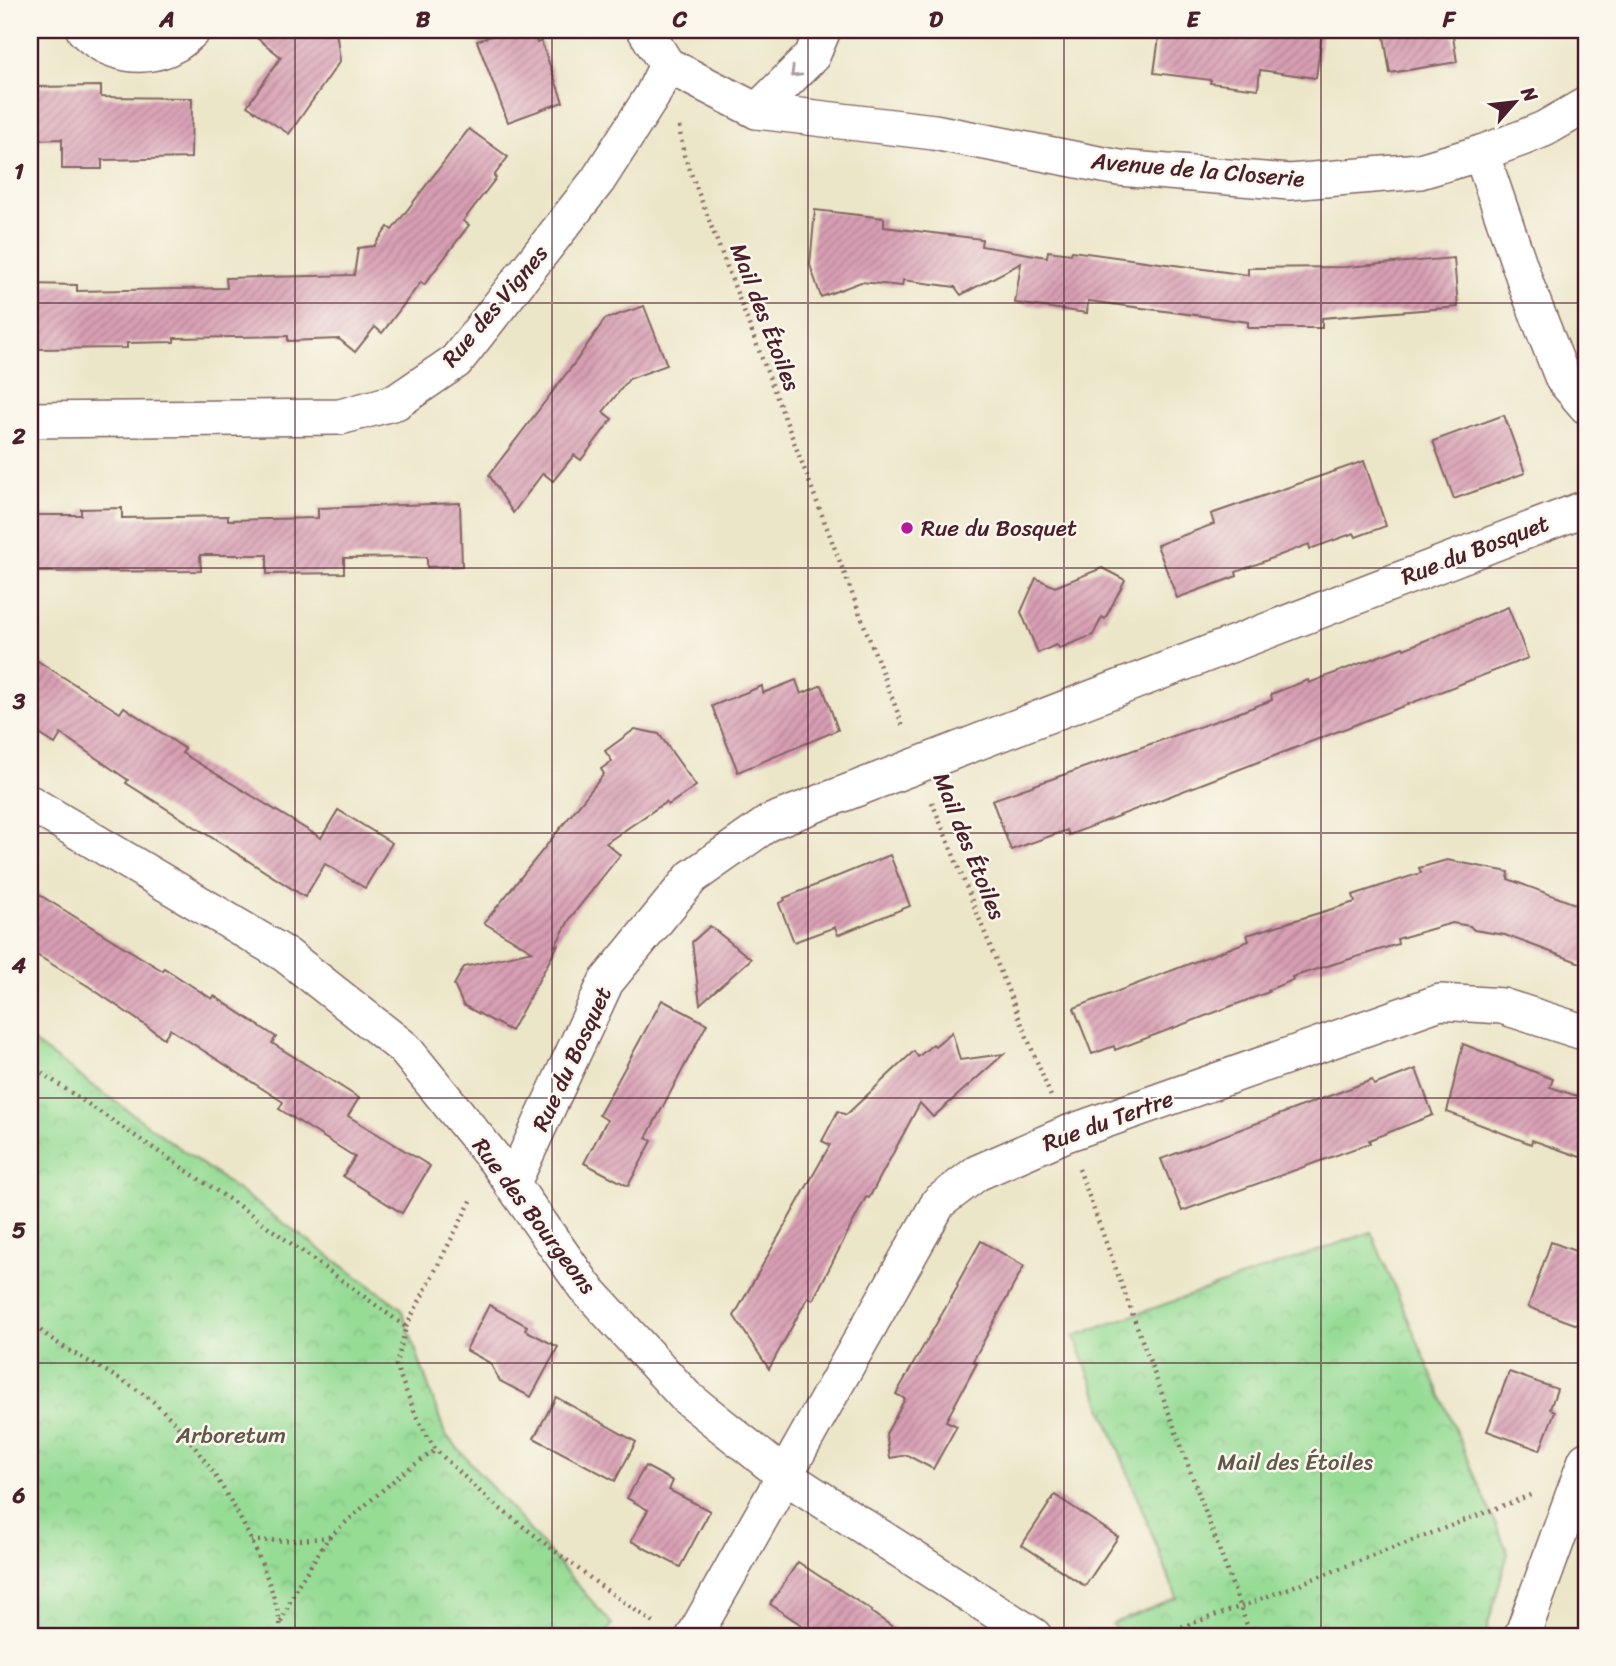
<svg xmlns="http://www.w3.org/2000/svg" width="1616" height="1666" font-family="Sriracha,sans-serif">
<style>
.park{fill:url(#park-crowns);stroke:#707e60;stroke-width:2}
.building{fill:url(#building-hatch)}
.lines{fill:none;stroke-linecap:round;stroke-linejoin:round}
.street-casing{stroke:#836562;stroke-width:38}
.path{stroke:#836562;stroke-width:4.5;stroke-dasharray:2 5;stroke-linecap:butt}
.street{stroke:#fff;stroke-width:35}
.oneway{stroke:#ae9aa0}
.grid{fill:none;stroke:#4a1f2b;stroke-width:2;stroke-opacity:0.55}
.poi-dot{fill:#b5179e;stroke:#fbf7ec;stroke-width:2.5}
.labels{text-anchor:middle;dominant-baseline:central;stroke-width:5;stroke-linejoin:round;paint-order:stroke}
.street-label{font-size:23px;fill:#4a1f2b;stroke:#fbf7ec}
.poi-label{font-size:23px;fill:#4a1f2b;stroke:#fbf7ec;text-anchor:start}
.park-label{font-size:23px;fill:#61584b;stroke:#fbf7ec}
.neatline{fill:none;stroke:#4a1f2b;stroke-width:2.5}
.grid-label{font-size:23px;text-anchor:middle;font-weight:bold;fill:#4a1f2b}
</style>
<defs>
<pattern id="park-crowns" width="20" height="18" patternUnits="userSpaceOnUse" patternTransform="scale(1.75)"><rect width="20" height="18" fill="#96dc95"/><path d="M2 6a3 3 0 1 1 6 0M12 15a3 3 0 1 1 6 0" fill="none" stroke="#83bc81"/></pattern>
<pattern id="building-hatch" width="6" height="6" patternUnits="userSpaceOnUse" patternTransform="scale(1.75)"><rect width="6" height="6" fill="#d89fb4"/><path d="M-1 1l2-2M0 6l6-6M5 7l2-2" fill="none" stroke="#b18193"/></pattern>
</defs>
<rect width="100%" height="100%" fill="#fbf7ec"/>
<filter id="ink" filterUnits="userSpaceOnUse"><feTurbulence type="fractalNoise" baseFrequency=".0143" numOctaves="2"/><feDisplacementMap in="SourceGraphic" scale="14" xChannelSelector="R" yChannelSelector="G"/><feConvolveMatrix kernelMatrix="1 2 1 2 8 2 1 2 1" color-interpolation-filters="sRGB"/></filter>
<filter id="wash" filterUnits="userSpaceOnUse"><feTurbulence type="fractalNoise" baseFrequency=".00686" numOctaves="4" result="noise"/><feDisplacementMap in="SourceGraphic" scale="28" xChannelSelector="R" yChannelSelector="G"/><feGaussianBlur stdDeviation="1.57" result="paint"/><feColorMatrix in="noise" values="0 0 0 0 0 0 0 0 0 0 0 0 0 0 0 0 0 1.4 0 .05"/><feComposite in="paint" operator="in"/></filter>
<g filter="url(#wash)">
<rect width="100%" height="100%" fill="#ece6c9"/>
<g class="park">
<path d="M30 1040 401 1308 445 1434 612 1624 604 1636H30Z"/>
<path d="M1371 1232 1508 1553 1485 1636H1327L1322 1622 1281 1636H1124L1111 1624 1177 1598 1074 1336Z"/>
</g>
<g id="blocks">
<g class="building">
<path d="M247 30H336L340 61 289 134 247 106 281 57Z"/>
<path d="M507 30H533L537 43 541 41 563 102 508 122 477 41Z"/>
<path d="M1160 30H1322L1316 78 1260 70 1258 89 1210 83 1211 80 1154 73Z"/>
<path d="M1383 30H1452L1457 62 1390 73Z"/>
<path d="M101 86V97L192 98 191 158 102 160V169H62V139L36 140 35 87Z"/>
<path d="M469 129 508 157 494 176 496 178 463 221 469 225 424 285 421 282 382 333 375 327 355 352 339 339 288 341V336L174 338V342L127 343V348L30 349V284L77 285V291L227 288 226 278 354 275 358 248 374 246 388 227 392 230Z"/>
<path d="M815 210 884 218V227L982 239 981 246 1047 257 1048 251 1071 254 1072 251 1248 275V268L1346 267 1454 258 1458 307 1322 318V328H1248V322L1088 301 1087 313 1015 303 1021 263 961 295 955 287 903 280 902 286 861 282 821 297 810 265Z"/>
<path d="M644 306 667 365 629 379 603 412 612 419 581 460 574 455 553 481 543 473 513 513 489 475 576 361 605 319Z"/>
<path d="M1504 415 1525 473 1454 499 1433 441Z"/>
<path d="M1364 461 1386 526 1356 537 1354 533 1310 549 1309 544 1236 572 1237 576 1177 598 1157 545 1214 524 1211 514Z"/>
<path d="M460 503 462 566 427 567V557L344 558V573L267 574V555H200L201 571 32 572V515H81V509L122 508V518L228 516V520L318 518V508Z"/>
<path d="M1102 568 1125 580 1105 619 1102 617 1093 635 1060 648 1056 645 1038 653 1021 612 1036 578 1055 587Z"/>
<path d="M1508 607 1528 658 1069 835 1067 830 1011 850 992 800 1227 717 1272 700 1271 694 1308 680 1309 683 1403 647 1404 649Z"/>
<path d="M30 656 120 713 124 707 185 749 182 753 321 838 338 810 392 843 365 888 325 864 305 897 126 783 128 780 61 734 55 744 30 728Z"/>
<path d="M796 680 801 694 822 685 838 730 738 772 712 706 762 686 763 693Z"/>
<path d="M635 729 659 734 696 786 668 805 666 802 606 843 620 855 571 917 555 946 558 945 511 1031 463 1005 454 985 464 967 532 951 484 923 604 774 601 769 612 761 605 751Z"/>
<path d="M890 855 910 906 838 935 835 927 794 942 779 904 785 900 784 898Z"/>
<path d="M1447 860 1509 872 1508 879 1586 908V965L1505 935 1474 930 1470 926 1452 923 1397 939 1398 944 1292 977 1293 980 1268 990 1269 992 1115 1050 1114 1046 1092 1054 1074 1008 1249 941 1247 935 1355 902 1353 895 1421 873 1419 868Z"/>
<path d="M30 889 163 971 164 968 212 999 214 996 276 1037 272 1043 359 1098 348 1116 430 1166 402 1213 343 1176 355 1157 279 1109 283 1102 170 1029 164 1038 88 986 30 951Z"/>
<path d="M710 926 751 959 700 1004 692 942Z"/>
<path d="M662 1000 707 1024 646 1138 652 1141 628 1186 584 1163 607 1120 599 1115Z"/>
<path d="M952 1032 960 1060 1004 1054 933 1117 920 1103 869 1198 866 1197 813 1300 808 1297 769 1369 734 1316 830 1145 822 1141 838 1111 846 1115 914 1051 918 1057 933 1044 935 1046Z"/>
<path d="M1463 1044 1553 1079 1550 1087 1586 1099V1159L1532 1140 1531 1144 1447 1112Z"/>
<path d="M1416 1069 1433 1115 1369 1140 1370 1143 1182 1211 1161 1159 1372 1080 1374 1085Z"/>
<path d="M981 1241 1024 1266 973 1361 977 1363 946 1421 957 1426 933 1469 907 1455 890 1458 886 1434 905 1399 896 1394 958 1286 957 1284Z"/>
<path d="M1551 1242 1586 1255V1328L1528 1307Z"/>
<path d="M489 1305 527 1326 525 1330 558 1347 531 1397 500 1381 490 1363 466 1350Z"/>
<path d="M1509 1372 1557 1389 1550 1409 1555 1411 1540 1450 1487 1431Z"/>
<path d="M556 1397 636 1442 615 1481 534 1438Z"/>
<path d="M645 1466 673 1481 669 1490 710 1511 680 1567 631 1541 648 1510 627 1498Z"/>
<path d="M1055 1495 1118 1537 1085 1586 1022 1545Z"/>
<path d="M798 1562 872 1611 871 1612 906 1636H818L770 1604Z"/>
</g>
</g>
</g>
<g filter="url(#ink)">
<use href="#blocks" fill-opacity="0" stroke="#836562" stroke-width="2"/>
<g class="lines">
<g class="street-casing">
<g id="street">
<path d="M84 30C107 55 146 62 176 44 182 41 188 34 193 30"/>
<path d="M645 30 667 65 757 111 934 132 1119 168 1289 182 1420 171 1481 153 1522 138 1544 129 1586 105"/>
<path d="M757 111 812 56 823 30"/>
<path d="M1481 153 1527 287 1563 379 1586 406"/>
<path d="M30 420 340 417 396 402 456 361 598 180 652 96 667 65"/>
<path d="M30 803 286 955 404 1048 496 1161 585 1287 686 1397 785 1476 1034 1636"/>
<path d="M512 1185 606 982 692 877 770 822 1586 508"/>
<path d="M694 1636 939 1202 977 1173 1066 1134 1440 1002 1502 1006 1586 1033"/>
<path d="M1522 1636 1586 1460"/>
</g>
</g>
<g class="path">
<path d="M679 127 684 155 904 729"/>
<path d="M932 802 1052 1099"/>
<path d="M30 1065 245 1210 406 1327 396 1366 417 1418 436 1450 490 1501 598 1584 657 1625"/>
<path d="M1079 1169 1251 1636"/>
<path d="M30 1321C63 1354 115 1371 151 1400 207 1446 275 1565 282 1636"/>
<path d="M406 1327 473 1197"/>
<path d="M251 1541 302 1540 329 1537"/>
<path d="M281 1622 296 1588 329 1537 401 1474 436 1450"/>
<path d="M1155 1636 1240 1607 1533 1494"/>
</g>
<use href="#street" class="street"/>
</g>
<defs><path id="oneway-chevron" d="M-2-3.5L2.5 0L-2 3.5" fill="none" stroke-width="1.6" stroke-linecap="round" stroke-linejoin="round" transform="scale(1.75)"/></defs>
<use class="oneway" href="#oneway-chevron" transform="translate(795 73) rotate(135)"/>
</g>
<path class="grid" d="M295 30V1636M552 30V1636M808 30V1636M1064 30V1636M1321 30V1636M30 303H1586M30 568H1586M30 833H1586M30 1098H1586M30 1363H1586"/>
<circle class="poi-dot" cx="907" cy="528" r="7"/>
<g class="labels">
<g class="street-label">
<text transform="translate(1198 170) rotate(5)">Avenue de la Closerie</text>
<text transform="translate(495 306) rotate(-50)">Rue des Vignes</text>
<text transform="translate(765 317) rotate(69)">Mail des Étoiles</text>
<text transform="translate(1475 550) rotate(-21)">Rue du Bosquet</text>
<text transform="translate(969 846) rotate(68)">Mail des Étoiles</text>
<text transform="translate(572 1059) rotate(-65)">Rue du Bosquet</text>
<text transform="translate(1108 1121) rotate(-20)">Rue du Tertre</text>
<text transform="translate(534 1216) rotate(53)">Rue des Bourgeons</text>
</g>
<g class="poi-label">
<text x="921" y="528">Rue du Bosquet</text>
</g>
<g class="park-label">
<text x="231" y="1435">Arboretum</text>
<text x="1295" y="1462">Mail des Étoiles</text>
</g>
</g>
<rect width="1616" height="1666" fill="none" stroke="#fbf7ec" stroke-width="77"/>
<g transform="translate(1515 102) rotate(62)" stroke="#fbf7ec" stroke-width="5" paint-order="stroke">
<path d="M0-5L12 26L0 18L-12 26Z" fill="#4a1f2b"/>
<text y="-10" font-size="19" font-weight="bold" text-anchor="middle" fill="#4a1f2b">N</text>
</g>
<rect x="38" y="38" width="1540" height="1590" class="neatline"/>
<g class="grid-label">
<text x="167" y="27">A</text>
<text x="423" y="27">B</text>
<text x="680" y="27">C</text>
<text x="936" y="27">D</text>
<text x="1193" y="27">E</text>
<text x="1449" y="27">F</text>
<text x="19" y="179">1</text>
<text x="19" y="444">2</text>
<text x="19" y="709">3</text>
<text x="19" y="973">4</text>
<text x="19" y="1238">5</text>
<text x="19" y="1503">6</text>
</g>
</svg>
